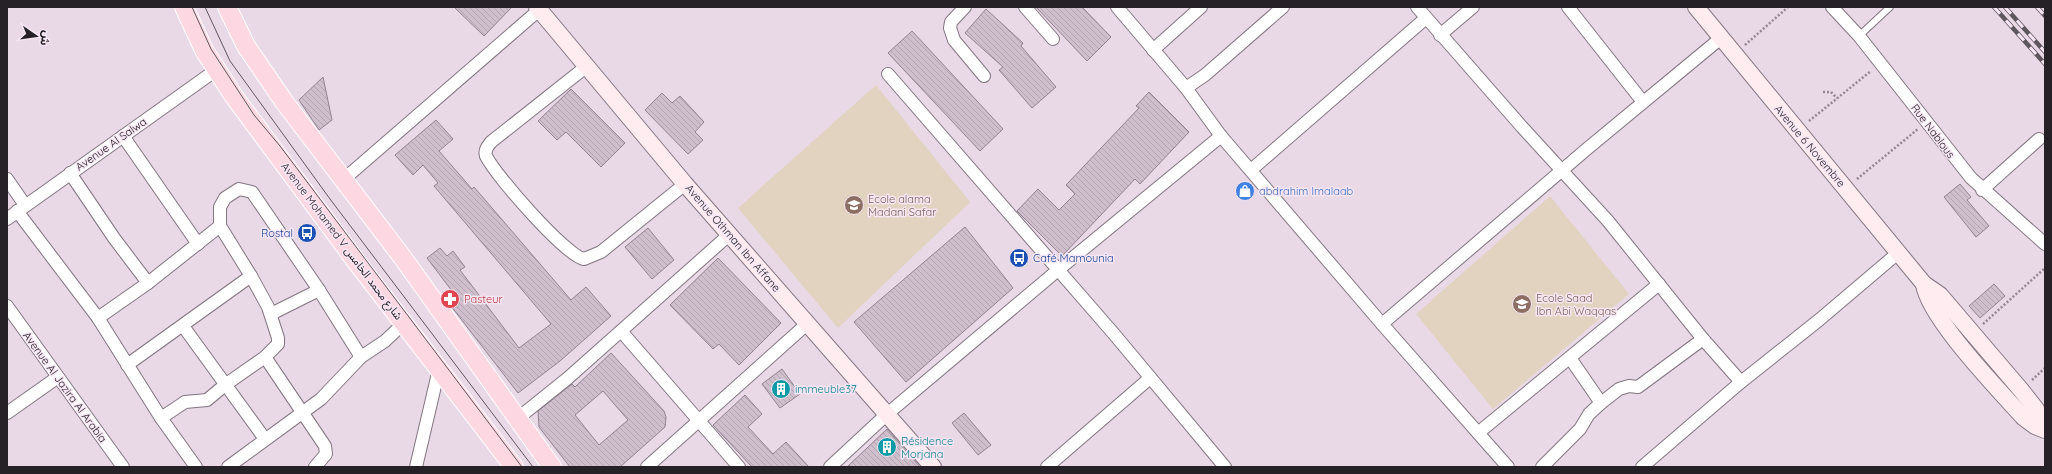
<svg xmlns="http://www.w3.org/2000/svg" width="2052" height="474" font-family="Quicksand,'Noto Sans Arabic',sans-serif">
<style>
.education{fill:#e2d2c0}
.building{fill:url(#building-back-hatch);stroke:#90828f;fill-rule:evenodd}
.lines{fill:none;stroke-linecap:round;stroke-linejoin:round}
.lane-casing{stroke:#837581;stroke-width:8}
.street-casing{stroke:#837581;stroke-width:14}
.secondary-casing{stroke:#837581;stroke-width:18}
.primary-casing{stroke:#fff;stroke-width:20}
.path{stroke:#928690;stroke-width:2.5;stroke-dasharray:2 2;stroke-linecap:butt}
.lane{stroke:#fff;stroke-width:6}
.street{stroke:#fff;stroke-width:12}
.secondary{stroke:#feecf0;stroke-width:16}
.primary{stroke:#fdd8e2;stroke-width:18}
.tram{stroke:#5f575e;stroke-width:1}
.rail-casing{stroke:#5f575e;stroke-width:4.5}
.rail{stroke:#f6e6f4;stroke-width:3;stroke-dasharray:9;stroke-linecap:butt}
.labels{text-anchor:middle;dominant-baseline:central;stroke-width:3;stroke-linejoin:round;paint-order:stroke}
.street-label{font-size:11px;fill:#262126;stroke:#f6e6f4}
.shop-label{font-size:11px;fill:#366cbe;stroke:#f6e6f4;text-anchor:start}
.education-label{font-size:11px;fill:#785e54;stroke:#f6e6f4;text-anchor:start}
.transit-label{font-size:11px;fill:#164399;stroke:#f6e6f4;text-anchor:end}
.health-label{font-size:11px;fill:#be3a42;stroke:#f6e6f4;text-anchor:start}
.culture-label{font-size:11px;fill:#0d838f;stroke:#f6e6f4;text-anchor:start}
</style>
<defs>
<pattern id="building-back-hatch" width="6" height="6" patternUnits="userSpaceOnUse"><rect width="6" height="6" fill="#cfbfcd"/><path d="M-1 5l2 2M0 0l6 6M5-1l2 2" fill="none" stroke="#b2a4b0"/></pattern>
</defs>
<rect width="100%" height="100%" fill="#e9d9e7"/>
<g class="education">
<path d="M876 85 970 202 838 328 738 208Z"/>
<path d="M1550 196 1629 294 1493 409 1416 314Z"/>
</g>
<g class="building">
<path d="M454 7H512L484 36Z"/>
<path d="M1036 7H1082L1111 37 1087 61Z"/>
<path d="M986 9 1023 43 1021 46 1056 87 1032 108 999 70 1003 67 965 33Z"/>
<path d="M912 31 1003 129 980 151 888 53Z"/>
<path d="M323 77 332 120 319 130 299 100Z"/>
<path d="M571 89 625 143 601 167 566 132 557 140 538 121Z"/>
<path d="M1149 92 1189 132 1140 184 1135 179 1062 256 1017 211 1038 189 1059 210 1075 194 1066 185 1139 108 1136 106Z"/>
<path d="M662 93 672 103 680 96 704 122 695 132 703 140 688 154 645 110Z"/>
<path d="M436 120 453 139 439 151 472 189 474 187 571 300 586 287 611 316 560 361 518 393 444 297 452 291 427 258 440 248 447 256 453 251 465 267 460 270 519 348 551 324 434 186 438 183 423 165 413 175 395 155Z"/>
<path d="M1960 184 1971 197 1967 200 1989 226 1976 237 1944 197Z"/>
<path d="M965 227 1013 288 906 382 854 322Z"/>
<path d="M648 228 674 260 652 279 625 247Z"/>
<path d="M718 258 781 323 739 365 719 344 713 349 670 305Z"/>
<path d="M1994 284 2005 296 1980 318 1969 306Z"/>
<path d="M611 353 664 411 666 417 665 427 620 467H570L539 427 538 411 572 384 575 387ZM603 391 628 420 599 445 575 415Z"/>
<path d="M782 369 800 394 780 408 762 384Z"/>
<path d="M745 395 762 414 748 427 773 454 786 442 809 467H752L713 425Z"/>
<path d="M964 413 991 445 978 455 952 423Z"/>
<path d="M887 429 920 467H847Z"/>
</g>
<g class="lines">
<g class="lane-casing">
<path id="lane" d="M1859 36 1890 7"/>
</g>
<g class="street-casing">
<g id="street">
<path d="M965 7 951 22 950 28 954 40 984 76"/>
<path d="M1025 7 1053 39"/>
<path d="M1117 7 1186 88 1221 136 1382 324 1508 467"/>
<path d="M1417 7 1522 127 1608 221 1703 339 1741 382"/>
<path d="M1568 7 1643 102"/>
<path d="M1832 7 1859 36 1971 178 2045 244"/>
<path d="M1440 35 1473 7"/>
<path d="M1153 50 1201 7"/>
<path d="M587 66 491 142C488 146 484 150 486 156 495 175 566 256 584 259L601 252 685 184"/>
<path d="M888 74 1114 334 1225 467"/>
<path d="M1186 88 1205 75 1283 7"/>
<path d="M123 136 198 244"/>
<path d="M1251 170 1426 18"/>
<path d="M70 173 114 238 148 283"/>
<path d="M7 179 25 205"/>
<path d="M343 180 539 10"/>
<path d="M1982 190 2039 139"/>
<path d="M17 211 98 318 161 418 196 467"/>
<path d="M7 219 216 70"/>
<path d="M7 306 123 467"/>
<path d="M271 314 319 290"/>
<path d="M98 318 148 283 220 226"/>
<path d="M1382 324 1588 148 1721 38"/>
<path d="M183 326 265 439"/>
<path d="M621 331 739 467"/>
<path d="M265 357 325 446 326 454 315 467"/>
<path d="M1570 358 1601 403"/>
<path d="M127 365 251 276"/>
<path d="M7 413 58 377"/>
<path d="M161 418 185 402 207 400 225 385 265 357 278 344V338L268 307 251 276 220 226V207L225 198 239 189 252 192 319 290 361 357"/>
<path d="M517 419 568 378 730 234"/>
<path d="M1478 433 1659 284"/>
<path d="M228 467 321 399 361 357 385 341 404 323"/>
<path d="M416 467 439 369"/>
<path d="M647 467 808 323"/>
<path d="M830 467 886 415 1058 270 1221 136"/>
<path d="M1047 467 1150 378"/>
<path d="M1542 467 1580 429 1589 414 1601 403 1619 389 1629 386 1638 387 1703 339"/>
<path d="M1642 467 1741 382 1819 320 1898 253"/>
</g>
</g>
<g class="secondary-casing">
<g id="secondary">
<path d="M537 7 685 184 933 467"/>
<path d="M1696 7 1924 284 1940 295 2021 390 2036 409 2045 429"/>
<path d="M1924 284C1928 317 1999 390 2023 417L2035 426 2045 430"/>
</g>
</g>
<g class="primary-casing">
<g id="primary">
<path d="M184 7 204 50 233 95 358 264 514 467"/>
<path d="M227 7 246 46 285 103 403 258 552 467"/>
</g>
</g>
<g class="path">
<path d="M1745 45 1788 7"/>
<path d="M1823 92H1831L1837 98"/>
<path d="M1809 121 1871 71"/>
<path d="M1857 179 1918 129"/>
<path d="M1983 324 2045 268"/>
<path d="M2032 380 2045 368"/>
</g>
<use href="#lane" class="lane"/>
<use href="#street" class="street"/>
<use href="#secondary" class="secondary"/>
<use href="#primary" class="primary"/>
<g class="tram">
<path d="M192 7 211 49 254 115 280 146 522 467"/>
<path d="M205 7 230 61 330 199 533 467"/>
</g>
<g class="rail-casing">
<g id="rail">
<path d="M1994 7 2045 64"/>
<path d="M2005 7 2045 52"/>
<path d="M2037 7 2045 16"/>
</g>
</g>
<use href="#rail" class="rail"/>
</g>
<defs>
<g id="shop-disc" transform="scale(1)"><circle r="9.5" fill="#3f7fe0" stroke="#f6e6f4"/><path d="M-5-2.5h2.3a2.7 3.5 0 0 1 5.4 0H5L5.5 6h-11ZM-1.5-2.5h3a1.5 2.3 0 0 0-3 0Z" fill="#fff"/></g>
<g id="school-disc" transform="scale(1)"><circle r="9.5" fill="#8d6e63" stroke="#f6e6f4"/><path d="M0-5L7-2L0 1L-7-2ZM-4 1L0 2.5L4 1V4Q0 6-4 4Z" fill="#fff"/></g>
<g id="bus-disc" transform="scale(1)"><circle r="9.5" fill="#1a4fb4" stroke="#f6e6f4"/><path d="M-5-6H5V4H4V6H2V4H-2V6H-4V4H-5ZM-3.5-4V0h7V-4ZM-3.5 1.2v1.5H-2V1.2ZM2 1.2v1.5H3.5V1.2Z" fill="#fff"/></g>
<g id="pharmacy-disc" transform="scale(1)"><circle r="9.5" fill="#e0444e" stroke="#f6e6f4"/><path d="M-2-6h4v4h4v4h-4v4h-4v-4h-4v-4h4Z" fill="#fff"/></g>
<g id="building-disc" transform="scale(1)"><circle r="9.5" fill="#0f9aa8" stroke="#f6e6f4"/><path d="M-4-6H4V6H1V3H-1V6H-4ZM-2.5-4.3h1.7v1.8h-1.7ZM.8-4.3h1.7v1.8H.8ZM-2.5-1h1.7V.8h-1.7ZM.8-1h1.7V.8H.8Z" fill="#fff"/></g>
</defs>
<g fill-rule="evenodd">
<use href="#shop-disc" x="1245" y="191"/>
<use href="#school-disc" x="854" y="205"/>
<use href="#bus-disc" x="307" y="233"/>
<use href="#bus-disc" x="1019" y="258"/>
<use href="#pharmacy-disc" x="450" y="299"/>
<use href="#school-disc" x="1522" y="304"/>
<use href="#building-disc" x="781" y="389"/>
<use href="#building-disc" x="887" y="447"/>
</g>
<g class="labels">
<g class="street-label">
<text transform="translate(1933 131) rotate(53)">Rue Nablous</text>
<text transform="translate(111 144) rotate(-35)">Avenue Al Salwa</text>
<text transform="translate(1810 146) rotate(50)">Avenue 6 Novembre</text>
<text transform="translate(733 238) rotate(49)">Avenue Othman Ibn Affane</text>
<text transform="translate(342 241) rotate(53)">Avenue Mohamed V شارع محمد الخامس</text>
<text transform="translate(65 387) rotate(54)">Avenue Al Jazira Al Arabia</text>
</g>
<g class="shop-label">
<text x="1259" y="191">abdrahim lmalaab</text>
</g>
<g class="education-label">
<text x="868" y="199">Ecole alama<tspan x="868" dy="13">Madani Safar</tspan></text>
<text x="1536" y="298">Ecole Saad<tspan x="1536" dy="13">Ibn Abi Waqqas</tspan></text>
</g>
<g class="transit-label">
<text x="293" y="233">Rostal</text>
<text x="1033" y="258" text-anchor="start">Café Mamounia</text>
</g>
<g class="health-label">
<text x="464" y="299">Pasteur</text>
</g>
<g class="culture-label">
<text x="795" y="389">immeuble37</text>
<text x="901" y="441">Résidence<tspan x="901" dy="13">Morjana</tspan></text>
</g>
</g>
<rect width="2052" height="474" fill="none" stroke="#262126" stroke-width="16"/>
<g transform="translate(36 36) rotate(103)" stroke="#f6e6f4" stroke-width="3" paint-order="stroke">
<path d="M0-3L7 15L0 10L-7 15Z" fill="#262126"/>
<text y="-6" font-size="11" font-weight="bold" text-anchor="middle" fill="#262126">ش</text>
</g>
</svg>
